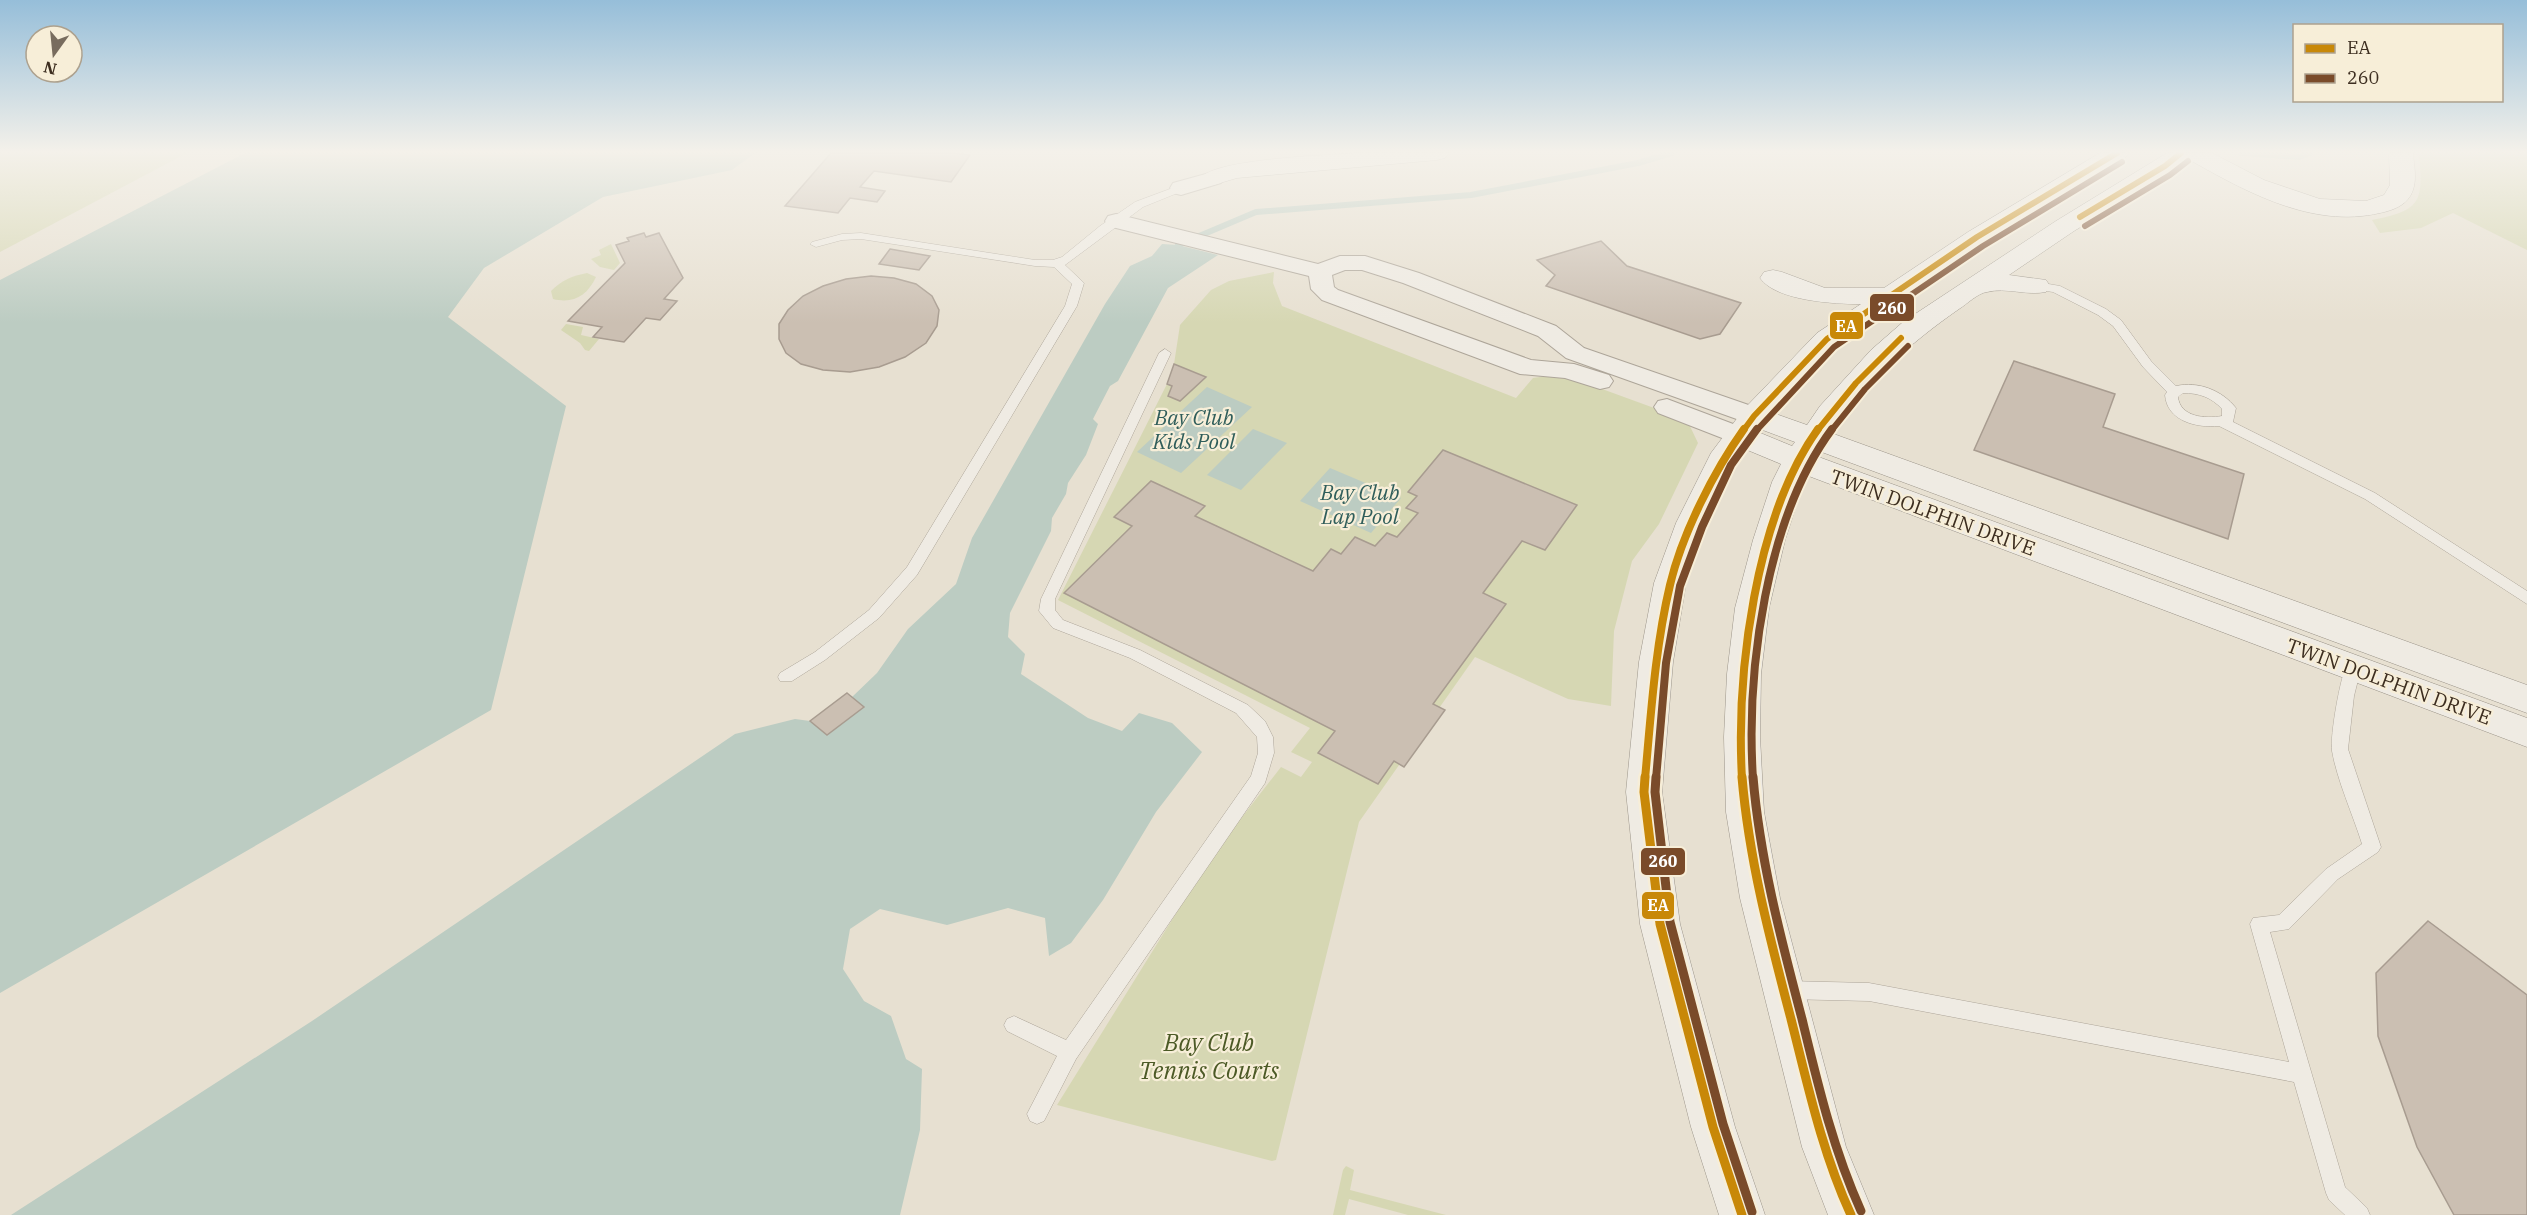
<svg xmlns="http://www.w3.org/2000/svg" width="2527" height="1215" font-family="'IBM Plex Serif',serif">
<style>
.green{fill:#d6d7b3}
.water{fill:#bcccc2}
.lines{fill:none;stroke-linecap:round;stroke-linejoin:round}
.stream{stroke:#bcccc2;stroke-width:6}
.building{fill:#cbbfb2;stroke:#a89c90;stroke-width:1.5}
.lane-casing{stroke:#ada599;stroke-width:1}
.street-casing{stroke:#ada599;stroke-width:2}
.secondary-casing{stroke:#9c958a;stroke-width:1}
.lane{fill:#efebe3;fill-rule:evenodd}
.street{fill:#efebe3;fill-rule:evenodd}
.secondary{fill:#efebe3;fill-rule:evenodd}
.bus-1-far2-casing{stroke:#f7eed8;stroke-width:10}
.bus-1-far1-casing{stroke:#f7eed8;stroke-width:12}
.bus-1-casing{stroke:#f7eed8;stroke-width:14}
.bus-2-far2-casing{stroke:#f7eed8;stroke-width:10}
.bus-2-far1-casing{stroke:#f7eed8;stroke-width:12}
.bus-2-casing{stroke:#f7eed8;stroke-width:14}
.bus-1-far2{stroke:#c88808;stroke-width:6}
.bus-1-far1{stroke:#c88808;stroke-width:8}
.bus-1{stroke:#c88808;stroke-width:9}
.bus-2-far2{stroke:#7a4b2a;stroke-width:6}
.bus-2-far1{stroke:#7a4b2a;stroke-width:8}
.bus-2{stroke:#7a4b2a;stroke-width:9}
.labels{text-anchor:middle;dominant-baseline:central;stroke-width:4.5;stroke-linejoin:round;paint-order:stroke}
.street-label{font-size:20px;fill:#3d2e20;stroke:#f7eed8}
.water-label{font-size:21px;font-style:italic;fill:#2f5d5a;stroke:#f7eed8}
.near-park-label{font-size:24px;font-style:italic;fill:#4c5a26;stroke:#f7eed8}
.line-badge{stroke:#f7eed8;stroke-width:2}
.badge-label{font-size:16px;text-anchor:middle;font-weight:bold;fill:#fff}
</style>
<rect width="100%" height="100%" fill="#e7e0d1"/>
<g class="green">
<path d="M0 153H187L0 252Z"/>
<path d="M2419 153H2527V250L2453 213 2421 228 2380 233 2372 220C2423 210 2423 201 2419 153Z"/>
<path d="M611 244 620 263 614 270 600 267 591 259 601 255 599 250Z"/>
<path d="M1274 272 1273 283 1282 306 1516 398 1533 378 1561 374 1687 420 1698 443 1659 524 1632 561 1614 631 1611 706 1568 699 1475 657 1359 822 1276 1160 1272 1161 1057 1105 1211 857 1281 767 1301 777 1312 762 1291 752 1310 728 1058 600 1167 384 1174 364 1180 325 1211 290 1229 281Z"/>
<path d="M587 273 596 277C587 296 573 304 553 299L551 291C562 280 572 276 587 273Z"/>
<path d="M566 324 583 327 581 335 599 339 589 351 585 350 580 343 561 330Z"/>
<path d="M1346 1166 1354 1170 1350 1190 1446 1215H1408L1349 1199 1345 1215H1333L1343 1170Z"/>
</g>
<g class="water">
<path d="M245 153H755L732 170 603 197 484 268 448 317 566 406 491 710 0 993V280Z"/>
<path d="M1162 244 1178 245 1218 255 1168 288 1118 381 1110 386 1093 419 1098 424 1086 455 1068 483 1066 494 1052 518 1051 531 1010 613 1008 637 1025 654 1021 674 1088 718 1122 731 1139 713 1172 723 1202 752 1156 812 1103 900 1071 943 1049 956 1045 918 1008 908 947 925 880 909 850 929 843 969 864 1001 891 1016 906 1059 922 1069 920 1130 900 1215H11L312 1021 735 734 795 719 810 721 827 735 864 707 852 697 877 673 908 629 956 584 972 538 1105 304 1130 266 1152 256Z"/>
<path d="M1207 387 1252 407 1181 473 1137 452Z"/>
<path d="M1253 429 1287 443 1241 490 1207 475Z"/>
<path d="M1330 468 1401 498 1371 533 1300 501Z"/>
</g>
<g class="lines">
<g class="stream">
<path d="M2242 153 2299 157 2310 153"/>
<path d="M1178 245 1256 212 1471 195 1638 163 1672 153"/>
</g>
</g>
<g class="building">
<path d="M831 153H952L970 155 951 182 874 171 860 187 885 191 877 202 850 198 838 213 785 206Z"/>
<path d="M644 233 646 237 659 233 683 278 664 299 677 301 660 320 646 318 624 342 593 337 602 327 568 321 625 263 616 245 629 241 627 238Z"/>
<path d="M1601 241 1627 266 1741 303 1720 334 1700 339 1546 286 1555 275 1537 260Z"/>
<path d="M890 249 930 256 919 270 879 264Z"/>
<path d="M871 276 894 278 916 284 932 296 939 310 937 326 926 343 905 357 879 367 850 372 823 370 801 364 786 353 779 339V324L788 310 803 296 823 286 846 279Z"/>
<path d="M2014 361 2115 394 2103 427 2244 474 2228 539 1974 450Z"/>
<path d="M1174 364 1206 377 1180 401 1168 396 1172 386 1167 384Z"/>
<path d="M1443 450 1577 505 1545 550 1522 541 1483 593 1506 604 1433 704 1445 710 1404 767 1394 761 1378 784 1318 753 1335 731 1064 593 1132 526 1114 517 1151 481 1205 506 1195 516 1313 571 1331 549 1341 554 1355 537 1375 546 1387 533 1397 537 1418 513 1406 508 1417 496 1408 492Z"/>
<path d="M847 693 864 707 827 735 810 721Z"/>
<path d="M2428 921 2527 995V1215H2454L2417 1147 2378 1036 2376 973Z"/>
</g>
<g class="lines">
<g class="lane-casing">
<g id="lane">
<path d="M1181 185 1186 188 1185 190 1143 207 1065 265 1084 283 1077 306 917 575 879 618 825 660 792 681H780L778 677 780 673 815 652 869 610 907 567 1065 306 1072 284 1054 267 1035 266 861 239 842 240 816 247 810 244 812 242 842 234 861 233 1035 260H1053L1062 257 1100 226 1135 202Z"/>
<path d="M2037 282 2060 286 2106 309 2121 320 2151 361 2176 386C2198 381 2222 390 2236 408L2233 422 2375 493 2527 591V604L2365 499 2219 426C2196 428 2167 421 2165 395L2167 392 2143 367 2113 326 2098 315 2053 292 2033 289V283ZM2183 393C2199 393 2211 397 2222 409V416C2205 419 2180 417 2178 397Z"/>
<path d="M1165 349 1171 353 1055 599V610L1063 620 1140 650 1248 705 1265 721 1273 737 1274 753 1265 783 1076 1059 1044 1121 1037 1124 1030 1121 1027 1114 1057 1056 1007 1031 1004 1025 1007 1019 1014 1016 1066 1040 1251 776 1258 753 1257 737 1236 713 1130 658 1053 628 1039 611 1041 599 1159 353Z"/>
<path d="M2353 662 2359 664 2361 668 2354 696 2348 749 2381 847 2378 852 2338 879 2289 929 2270 932 2345 1187 2367 1208 2370 1215H2345L2329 1200 2326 1193 2294 1082 1869 1001 1786 999 1779 996 1777 990 1779 984 1786 981 1869 983 2289 1062 2250 924 2253 918 2279 915 2326 869 2362 844C2353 815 2337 780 2332 751 2330 735 2340 678 2347 664Z"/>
</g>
</g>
<g class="street-casing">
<g id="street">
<path d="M1213 172 1221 173 1224 178 1221 183 1181 195 1173 193 1170 188 1173 183Z"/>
<path d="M1116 214 1318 264 1340 256H1365L1419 273 1556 326 1584 348 1763 410 1767 416 1763 422 1754 425 1745 422 1566 358 1538 336 1403 283 1362 270H1345L1332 275 1334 287 1338 290 1531 360 1574 364 1609 375 1613 381 1609 387 1600 389 1565 378 1520 374 1322 300 1311 289 1309 276 1108 226 1105 221 1108 216Z"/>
<path d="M1667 399 1749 430 1753 436 1749 442 1740 445 1658 413 1654 407 1658 401Z"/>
</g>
</g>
<g class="secondary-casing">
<g id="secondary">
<path d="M1357 153H1449L1445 158 1437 160 1237 178 1213 185 1205 183 1201 178C1214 159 1330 155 1357 153Z"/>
<path d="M2100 153H2129L2125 158 1986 242 1837 345 1773 413 1807 425 1820 406 1871 350 1903 322 2056 221 2167 153H2212L2264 180 2320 199 2366 201 2384 195 2390 185 2389 153H2413C2414 165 2417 178 2413 190 2408 205 2394 210 2380 213 2312 229 2245 191 2188 159L2173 171 2074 231 2009 275 2046 280 2050 286 2046 292C2027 296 2006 287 1987 292 1978 293 1967 304 1959 309 1910 343 1865 383 1831 433L2527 685V713L1819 451 1816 456 2527 718V747L1806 475 1785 540 1769 608 1761 674 1760 737 1764 812 1780 898 1846 1147 1874 1215H1828L1802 1147 1740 898 1726 812 1724 737 1727 674 1735 608 1753 540 1772 482 1781 464 1745 449 1736 463 1708 523 1686 583 1673 662 1662 792 1680 924 1735 1127 1765 1215H1719L1691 1127 1640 924 1626 792 1639 662 1654 583 1676 523 1711 453 1744 409 1817 333 1861 304C1835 304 1776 301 1760 278L1764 272 1773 270 1782 272 1825 288H1884L1968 232ZM1760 429 1795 442 1792 446 1758 432Z"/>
</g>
</g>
<use href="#lane" class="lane"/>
<use href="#street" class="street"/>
<use href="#secondary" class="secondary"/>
<g class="bus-1-far2-casing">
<g id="bus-1-far2">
<path d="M2080 217 2165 166 2181 153"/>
<path d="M1743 431 1754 416 1827 339 1977 237 2117 153"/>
<path d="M1817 431 1856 383 1901 338"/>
</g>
</g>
<g class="bus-1-far1-casing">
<g id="bus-1-far1">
<path d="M1645 779C1651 714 1655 648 1670 585 1682 534 1714 471 1744 429"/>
<path d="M1742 779C1736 673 1755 517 1818 429"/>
</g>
</g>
<g class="bus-1-casing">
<g id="bus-1">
<path d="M1645 777 1644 792 1660 924 1713 1127 1742 1215"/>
<path d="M1742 777C1749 860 1770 939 1791 1019 1808 1086 1822 1152 1851 1215"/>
</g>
</g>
<g class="bus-2-far2-casing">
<g id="bus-2-far2">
<path d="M2085 226 2170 175 2188 161"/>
<path d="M1756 431 1834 347 1983 246 2122 162"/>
<path d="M1831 431 1865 389 1908 346"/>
</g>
</g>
<g class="bus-2-far1-casing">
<g id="bus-2-far1">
<path d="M1656 779 1666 663 1680 586 1702 527 1731 465 1757 429"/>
<path d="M1753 779C1746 670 1766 518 1832 429"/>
</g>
</g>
<g class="bus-2-casing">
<g id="bus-2">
<path d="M1656 777 1655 792 1670 922 1723 1124 1752 1212"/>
<path d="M1753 777C1760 860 1781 939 1802 1019 1818 1085 1833 1149 1861 1211"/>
</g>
</g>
<use href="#bus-1-far2" class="bus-1-far2"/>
<use href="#bus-1-far1" class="bus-1-far1"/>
<use href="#bus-1" class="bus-1"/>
<use href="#bus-2-far2" class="bus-2-far2"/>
<use href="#bus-2-far1" class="bus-2-far1"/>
<use href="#bus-2" class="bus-2"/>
</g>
<linearGradient id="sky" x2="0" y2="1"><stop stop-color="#96bed9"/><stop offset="0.47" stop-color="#f4f1ea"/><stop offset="1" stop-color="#f4f1ea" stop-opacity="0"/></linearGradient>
<rect width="2527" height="323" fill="url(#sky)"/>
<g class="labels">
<g class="street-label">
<text transform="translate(1933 512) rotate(20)">TWIN DOLPHIN DRIVE</text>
<text transform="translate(2389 681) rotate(20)">TWIN DOLPHIN DRIVE</text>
</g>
<g class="water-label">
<text x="1194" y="417">Bay Club<tspan x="1194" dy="24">Kids Pool</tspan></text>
<text x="1360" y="492">Bay Club<tspan x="1360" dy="24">Lap Pool</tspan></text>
</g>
<g class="near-park-label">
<text x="1209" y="1042">Bay Club<tspan x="1209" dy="28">Tennis Courts</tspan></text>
</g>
</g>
<g class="line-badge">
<rect x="1869" y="293" width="46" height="29" rx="6" fill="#7a4b2a"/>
<rect x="1829" y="311" width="35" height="29" rx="6" fill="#c88808"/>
<rect x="1640" y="847" width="46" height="29" rx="6" fill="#7a4b2a"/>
<rect x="1641" y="891" width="34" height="29" rx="6" fill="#c88808"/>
</g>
<g class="badge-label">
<text x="1892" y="314">260</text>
<text x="1846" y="332">EA</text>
<text x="1663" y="867">260</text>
<text x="1658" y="911">EA</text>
</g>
<rect x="2293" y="24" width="210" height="78" fill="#f7eed8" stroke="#ada18e" stroke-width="1.5"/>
<rect x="2305" y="44" width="30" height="9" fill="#c88808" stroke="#ada18e" stroke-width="1.5"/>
<text x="2347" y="54" font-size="18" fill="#3d2e20">EA</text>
<rect x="2305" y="74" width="30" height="9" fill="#7a4b2a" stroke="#ada18e" stroke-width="1.5"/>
<text x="2347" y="84" font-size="18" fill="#3d2e20">260</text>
<g transform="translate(54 54) rotate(195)"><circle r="28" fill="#f7eed8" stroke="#ada18e" stroke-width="1.5"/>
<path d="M0-4.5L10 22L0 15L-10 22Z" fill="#786c5e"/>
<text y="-9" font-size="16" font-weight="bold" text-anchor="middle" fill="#3d2e20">N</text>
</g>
</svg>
